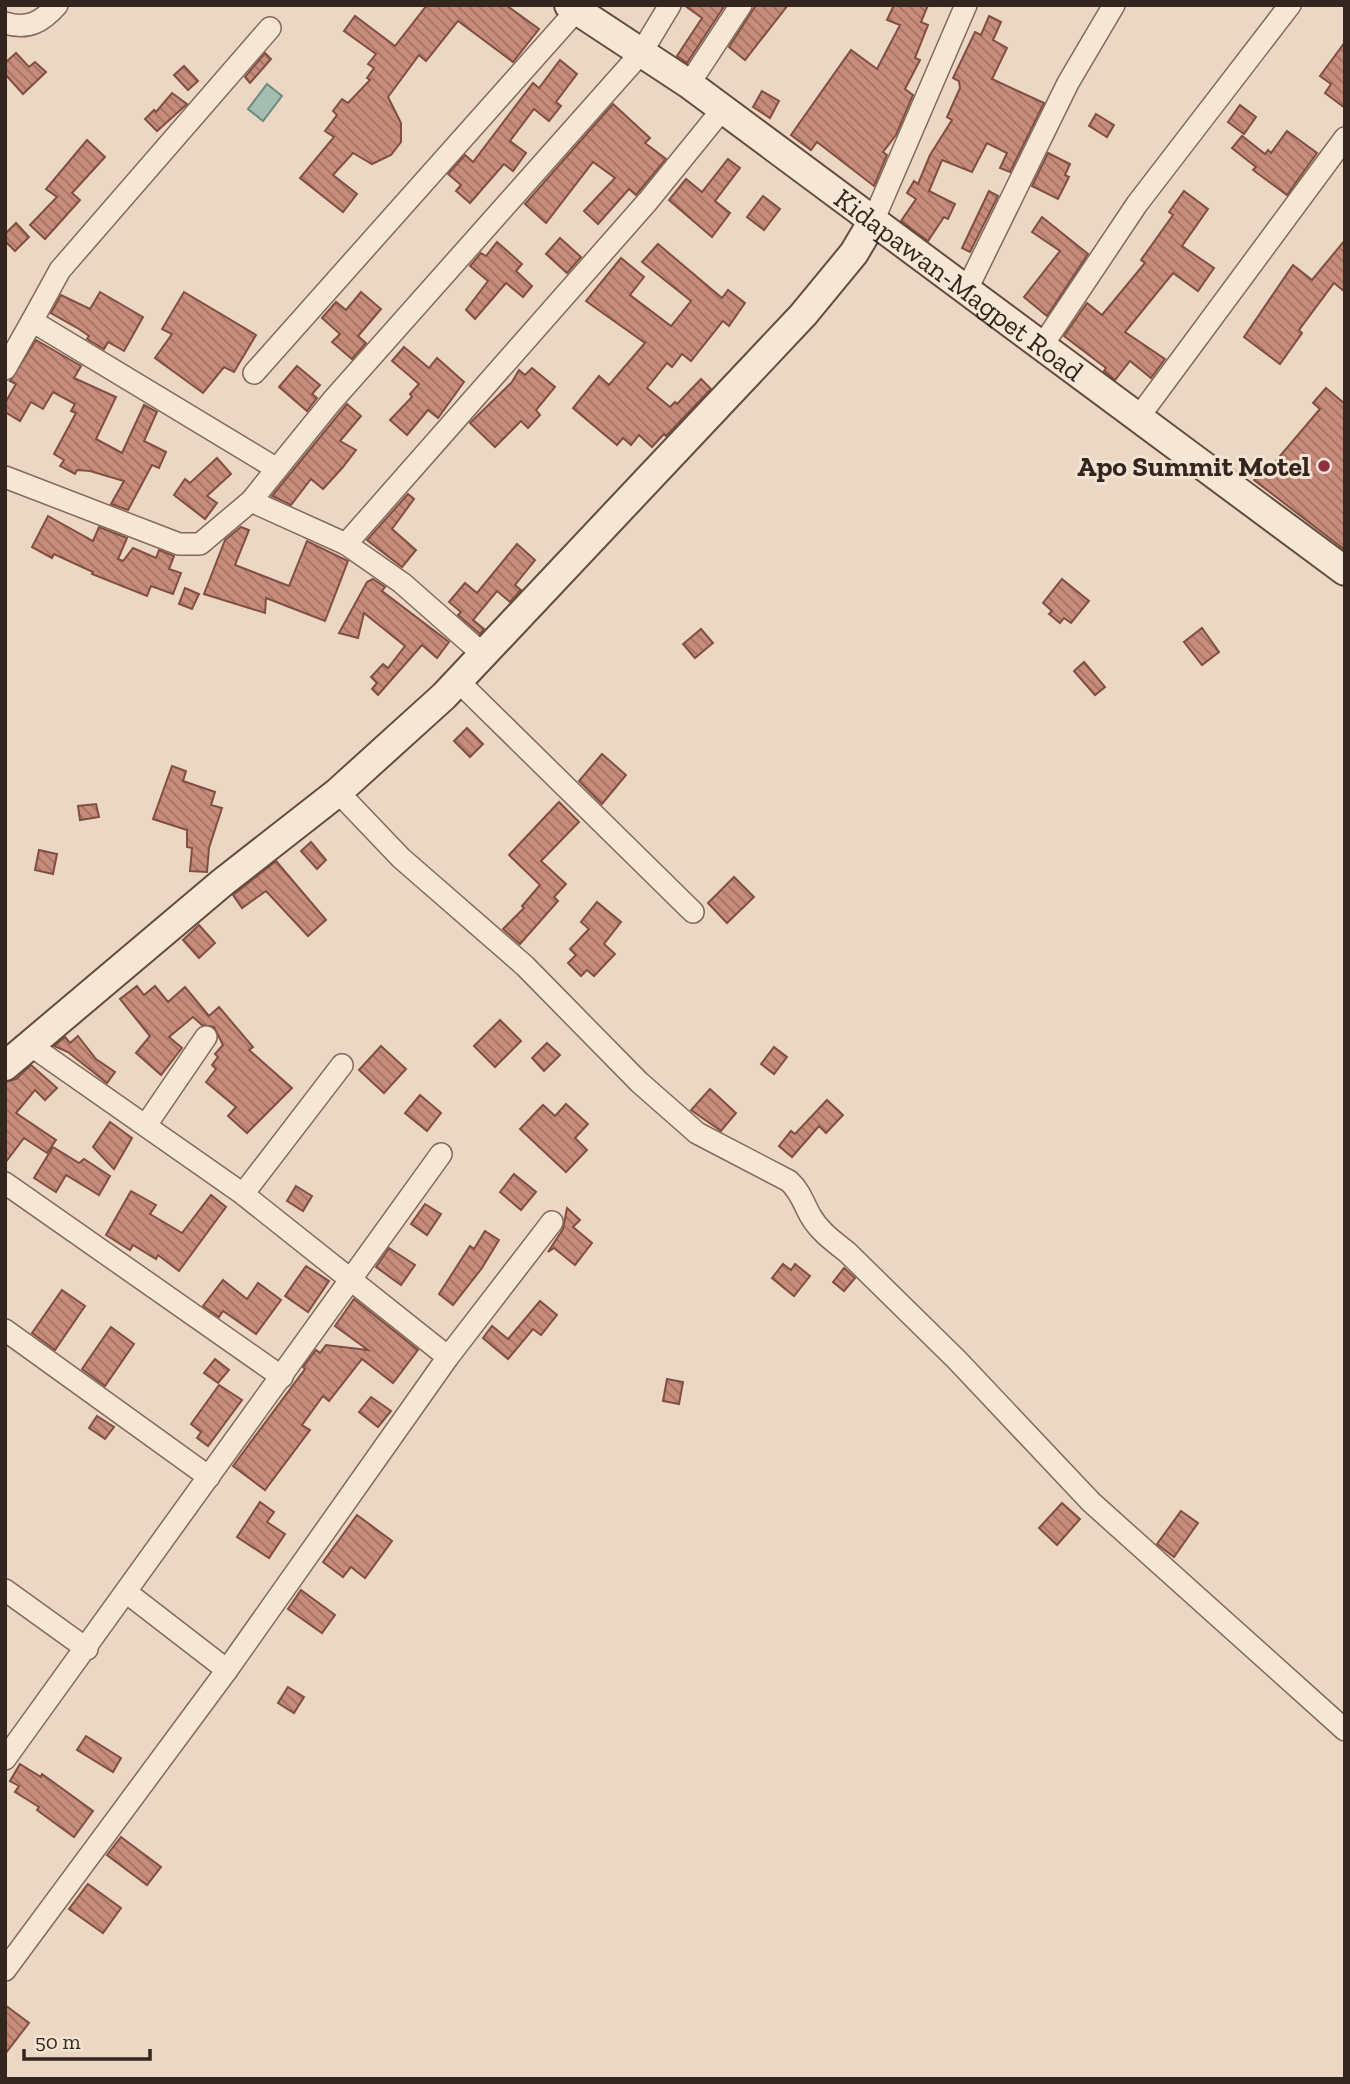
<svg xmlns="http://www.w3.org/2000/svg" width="1350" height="2084" font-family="'Zilla Slab',serif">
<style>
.water{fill:#a5beb2;stroke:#6c8b7e;stroke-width:2}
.building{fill:url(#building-back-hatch);stroke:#814f42;stroke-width:2}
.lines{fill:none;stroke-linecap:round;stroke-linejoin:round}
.street-casing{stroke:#84695b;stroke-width:24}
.secondary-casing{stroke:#654a3e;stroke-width:32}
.street{stroke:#f6e6d5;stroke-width:21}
.secondary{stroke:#f6e6d5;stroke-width:28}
.poi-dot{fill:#8f2f42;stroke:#f3e3d2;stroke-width:2.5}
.labels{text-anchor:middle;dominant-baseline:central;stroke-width:6;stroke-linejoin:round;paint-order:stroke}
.street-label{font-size:28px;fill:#34251e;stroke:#f3e3d2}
.poi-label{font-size:28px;font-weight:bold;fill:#34251e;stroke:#f3e3d2;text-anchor:end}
</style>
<defs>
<pattern id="building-back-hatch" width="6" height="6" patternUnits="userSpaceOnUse" patternTransform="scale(1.75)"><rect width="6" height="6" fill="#c78c7b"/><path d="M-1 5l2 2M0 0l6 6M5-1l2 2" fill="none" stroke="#a27264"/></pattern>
</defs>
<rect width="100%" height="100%" fill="#ebd7c3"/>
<path class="water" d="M267 84 282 96 263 121 248 109Z"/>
<g class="building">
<path d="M427 5H506L539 29 513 62 458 21 426 61 419 55 388 97 401 123V142L391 155 372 164 353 153 333 175 357 194 343 212 300 178 334 137 325 131 337 115 333 111 342 99 348 103 370 80 367 78 374 68 368 64 376 54 344 31 355 16 395 46Z"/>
<path d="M684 5H725L687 63 677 56 702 18Z"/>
<path d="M756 5H788L745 60 729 47Z"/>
<path d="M894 5H928L921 22 928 25 915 58 920 60 905 89 913 95 896 135 883 152 887 155 874 186 817 142 811 150 791 135 851 50 877 69 900 25 887 20Z"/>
<path d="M989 16 1001 22 993 40 1007 48 992 79 1044 103 1010 172 1000 168 1007 153 987 143 972 172 942 160 929 191 955 204 948 219 944 217 928 241 901 221 916 199 907 193 914 181 918 184 930 155 952 120 947 117 960 88 959 81 953 78 975 32 981 35Z"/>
<path d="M1345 42V108L1325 93 1331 84 1320 76Z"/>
<path d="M16 53 29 67 35 62 46 72 23 94 5 74V63Z"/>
<path d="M265 53 271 59 250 83 245 77Z"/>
<path d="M560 60 577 74 556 102 561 106 549 121 534 109 510 141 526 153 513 171 504 164 470 203 456 191 461 185 448 174 465 155 473 162 533 83 539 88Z"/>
<path d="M184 66 198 81 188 90 174 75Z"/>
<path d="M762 91 779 101 770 118 753 107Z"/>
<path d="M172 93 187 104 157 131 145 119 154 110 156 112Z"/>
<path d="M613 104 650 138 645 143 666 159 636 195 629 189 598 224 584 211 615 178 593 162 546 223 525 204Z"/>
<path d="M1240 105 1256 117 1244 134 1228 122Z"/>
<path d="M1096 114 1114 125 1107 137 1089 126Z"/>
<path d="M1287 131 1317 153 1287 195 1253 170 1256 167 1232 148 1242 136 1265 154 1268 150 1271 153Z"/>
<path d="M87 140 105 157 72 193 80 200 45 239 30 225 57 197 46 189Z"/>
<path d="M1048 153 1070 164 1065 175 1069 177 1058 199 1032 186Z"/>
<path d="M728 159 740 168 715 201 730 213 712 237 669 200 686 179 702 192Z"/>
<path d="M989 191 998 196 970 252 962 248Z"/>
<path d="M1184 191 1208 209 1182 246 1214 268 1198 291 1173 273 1125 332 1165 359 1151 378 1130 361 1115 380 1104 371 1106 368 1064 336 1087 303 1102 315 1145 263 1141 260 1173 215 1169 212Z"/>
<path d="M763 196 780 209 764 230 747 217Z"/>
<path d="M1042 217 1088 254 1047 316 1024 297 1060 251 1032 232Z"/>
<path d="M16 223 29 237 15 251 5 241V234Z"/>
<path d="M560 238 581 257 567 273 546 254Z"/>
<path d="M1345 240V292L1334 283 1299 330 1302 333 1280 364 1244 337 1293 265 1312 280Z"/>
<path d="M497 242 522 264 516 271 532 286 523 297 506 283 475 319 466 310 488 281 470 266 481 253 486 256Z"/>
<path d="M658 244 722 298 728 290 745 303 729 326 723 321 691 361 682 354 672 367 667 363 647 388 670 407 675 402 677 404 701 379 711 389 666 436 664 434 652 447 639 435 631 445 623 438 617 445 573 408 599 376 609 385 645 343 586 301 621 258 644 277 630 295 671 326 691 301 642 262Z"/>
<path d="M100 292 143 317 124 351 108 342 104 349 87 339 89 336 79 329 51 313 61 295 90 309Z"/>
<path d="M184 292 256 335 234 372 224 367 203 393 155 358 172 334 162 329Z"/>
<path d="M361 292 381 309 358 336 366 343 352 359 332 342 340 334 322 318 336 302 346 310Z"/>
<path d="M36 340 81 366 74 378 116 397 96 439 122 453 144 405 157 412 144 441 166 452 159 468 152 465 128 510 111 504 124 481 90 471 77 470 75 474 60 466 64 460 54 454 76 413 71 411 75 404 53 392 43 409 31 402 20 421 5 412V403L16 384 10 381Z"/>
<path d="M404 347 429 368 437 358 464 382 438 418 428 410 407 435 390 420 412 397 410 394 419 384 392 361Z"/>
<path d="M297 366 320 385 312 394 317 398 307 411 279 387Z"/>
<path d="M532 368 555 387 536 410 540 415 528 428 521 421 495 447 470 423 512 382 519 370 525 375Z"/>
<path d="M1326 388 1345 404V550L1254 480 1266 466 1269 469 1320 409 1313 403Z"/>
<path d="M347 404 361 416 340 441 356 450 343 467 323 489 311 479 291 505 272 496Z"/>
<path d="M217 458 231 474 207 496 217 503 205 519 174 495 185 479 190 483Z"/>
<path d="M408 494 414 499 392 529 416 550 402 567 367 540Z"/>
<path d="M48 516 93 541 99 527 127 538 118 559 123 561 133 548 156 558 159 550 174 556 169 569 181 573 173 594 151 586 147 596 92 574 93 572 54 554 52 558 32 547Z"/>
<path d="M241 527 249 530 235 565 289 586 307 541 348 561 325 621 266 598 265 613 204 594 225 540Z"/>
<path d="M517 544 535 560 515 585 521 590 510 602 497 591 473 620 484 629 480 634 458 615 461 612 449 602 465 583 477 593Z"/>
<path d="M373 579 385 587 382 591 449 642 437 658 422 645 378 695 372 689 377 683 371 677 383 664 388 668 405 646 364 613 358 638 339 633 367 582Z"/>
<path d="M1062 579 1089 601 1071 623 1064 618 1060 623 1049 614 1052 611 1043 603Z"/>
<path d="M185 588 199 594 192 609 179 604Z"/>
<path d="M1202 628 1219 652 1202 665 1184 642Z"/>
<path d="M701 629 713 643 695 658 683 644Z"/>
<path d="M1084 662 1105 687 1095 695 1074 671Z"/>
<path d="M467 728 483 744 470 757 454 741Z"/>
<path d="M602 754 626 775 602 804 579 781Z"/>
<path d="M172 766 186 771 183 781 215 792 211 805 222 808 209 848 207 872 190 871 192 848 187 847V830L153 819Z"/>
<path d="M559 802 579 822 541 861 566 884 554 897 558 901 520 944 503 929 524 908 522 906 540 885 509 855Z"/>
<path d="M96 804 99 817 80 820 78 806Z"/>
<path d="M311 842 326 860 317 869 301 851Z"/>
<path d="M39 850 57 854 53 874 35 870Z"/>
<path d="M276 861 326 920 308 936 266 891 242 908 233 895Z"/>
<path d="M734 877 754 897 727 923 708 903Z"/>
<path d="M597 902 621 922 604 944 615 954 594 976 587 970 581 976 568 963 576 955 570 949 589 929 581 922Z"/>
<path d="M199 925 215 943 199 958 183 940Z"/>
<path d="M137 986 144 995 155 986 168 1002 185 987 209 1016 219 1007 253 1047 249 1050 292 1088 247 1133 228 1116 236 1107 206 1082 216 1069 212 1065 218 1057 215 1054 223 1045 214 1027 202 1025 193 1017 169 1037 182 1048 161 1075 136 1053 150 1036 120 999Z"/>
<path d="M500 1020 521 1041 495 1067 474 1046Z"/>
<path d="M78 1036 96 1059 115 1072 107 1083 68 1052 54 1046 65 1037 70 1043Z"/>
<path d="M547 1043 560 1055 544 1071 532 1058Z"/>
<path d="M381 1046 406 1069 384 1093 359 1070Z"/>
<path d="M774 1047 787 1057 774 1074 761 1064Z"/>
<path d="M31 1065 57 1088 45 1100 35 1090 16 1113 56 1140 47 1153 24 1138 5 1163V1082L16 1079Z"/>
<path d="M710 1089 736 1113 721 1131 691 1110Z"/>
<path d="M420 1095 441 1113 427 1131 405 1113Z"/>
<path d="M827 1100 843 1115 826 1133 819 1126 792 1157 779 1146 791 1131 795 1134Z"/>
<path d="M566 1104 588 1124 575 1138 587 1150 566 1172 520 1129 543 1105 555 1116Z"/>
<path d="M110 1122 132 1138 114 1169 93 1147Z"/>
<path d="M53 1147 79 1163 84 1159 110 1176 99 1195 66 1175 56 1192 34 1178Z"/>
<path d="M514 1174 536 1192 521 1210 500 1192Z"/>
<path d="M296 1186 312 1196 303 1211 287 1201Z"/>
<path d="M131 1191 156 1205 150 1214 182 1233 211 1195 226 1207 179 1271 158 1255 156 1259 133 1245 130 1250 106 1235Z"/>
<path d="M425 1204 441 1214 427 1235 411 1224Z"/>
<path d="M567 1208 580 1220 573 1227 592 1243 575 1265 554 1248 548 1252 563 1229Z"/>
<path d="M485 1231 499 1240 482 1268 453 1305 439 1294 470 1246 474 1249Z"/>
<path d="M389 1248 415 1265 401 1285 376 1267Z"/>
<path d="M783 1264 791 1270 795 1264 810 1276 794 1296 772 1278Z"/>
<path d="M306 1266 329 1281 308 1312 285 1296Z"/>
<path d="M844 1268 855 1278 844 1291 833 1282Z"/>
<path d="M223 1280 247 1299 258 1283 281 1300 256 1334 223 1311 219 1317 203 1306Z"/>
<path d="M62 1290 85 1306 55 1350 32 1333Z"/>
<path d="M354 1299 418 1350 393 1383 362 1359 329 1401 323 1396 302 1425 310 1430 265 1490 233 1466 305 1369 303 1367 316 1350 320 1353 326 1345 368 1350 335 1326Z"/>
<path d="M540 1301 557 1315 541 1335 533 1329 508 1359 483 1338 492 1326 508 1339Z"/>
<path d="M111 1327 134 1344 105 1386 82 1369Z"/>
<path d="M215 1359 229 1370 218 1383 204 1373Z"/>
<path d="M667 1379 683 1382 679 1404 663 1401Z"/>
<path d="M219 1385 242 1400 208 1446 197 1438 201 1432 191 1424Z"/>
<path d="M371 1397 391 1411 378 1427 359 1412Z"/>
<path d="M97 1416 114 1427 105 1439 89 1428Z"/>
<path d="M260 1502 274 1512 267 1522 285 1534 269 1558 237 1537Z"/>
<path d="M1062 1503 1080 1519 1057 1545 1039 1528Z"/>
<path d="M1181 1511 1198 1523 1174 1557 1157 1544Z"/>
<path d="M357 1515 392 1541 365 1578 351 1567 343 1577 323 1562Z"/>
<path d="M301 1590 335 1615 322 1633 288 1609Z"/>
<path d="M288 1687 304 1697 294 1713 278 1703Z"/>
<path d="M86 1736 121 1758 113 1772 77 1750Z"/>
<path d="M20 1764 41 1777 42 1774 93 1811 74 1837 37 1810 39 1807 15 1792 19 1786 10 1781Z"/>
<path d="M121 1837 161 1867 147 1885 107 1855Z"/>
<path d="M88 1884 121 1908 103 1933 69 1909Z"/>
<path d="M5 2005 29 2023 5 2054Z"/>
</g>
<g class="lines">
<g class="street-casing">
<g id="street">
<path d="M5 23C28 30 42 22 57 5"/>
<path d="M689 84 741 5"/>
<path d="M873 221 966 5"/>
<path d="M966 291 1068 83 1114 5"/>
<path d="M32 321 60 270 270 28"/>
<path d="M1042 346 1137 204 1290 5"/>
<path d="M5 369 32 321 277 469"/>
<path d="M254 373 576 11"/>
<path d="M1138 418 1345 138"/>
<path d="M5 477 179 544H200L251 501 332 401 641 53 670 5"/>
<path d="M251 501 346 544 402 583 485 656"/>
<path d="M346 544 648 201 721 111"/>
<path d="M459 682 693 912"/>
<path d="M338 792 401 858 525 966 639 1082 697 1133 789 1181C800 1191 803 1202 810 1215 819 1231 833 1241 847 1252L957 1360 1091 1502 1345 1730"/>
<path d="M30 1045 243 1194 448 1357"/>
<path d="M146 1125 206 1037"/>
<path d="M5 1183 282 1377"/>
<path d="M243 1194 342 1065"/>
<path d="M5 1330 209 1477"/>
<path d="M5 1590 87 1649"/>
<path d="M126 1592 227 1670"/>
<path d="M5 1759 441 1154"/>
<path d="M5 1970 227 1670 448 1357 552 1222"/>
</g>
</g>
<g class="secondary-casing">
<g id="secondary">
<path id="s1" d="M569 5 689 84 1345 571"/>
<path d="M5 1066 223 882 338 792 444 696 803 315 854 253 873 221"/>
</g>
</g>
<use href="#street" class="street"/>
<use href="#secondary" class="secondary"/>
</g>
<circle class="poi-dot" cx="1324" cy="466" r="7"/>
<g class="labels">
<g class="street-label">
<text stroke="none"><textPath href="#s1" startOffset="480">Kidapawan-Magpet Road</textPath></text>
</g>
<g class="poi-label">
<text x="1310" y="466">Apo Summit Motel</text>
</g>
</g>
<rect width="1350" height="2084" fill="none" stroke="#34251e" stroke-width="14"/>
<path d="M24 2049v10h126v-10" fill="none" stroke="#34251e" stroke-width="3.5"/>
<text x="35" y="2049" font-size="21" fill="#34251e" stroke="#f3e3d2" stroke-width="5" paint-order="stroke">50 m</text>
</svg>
